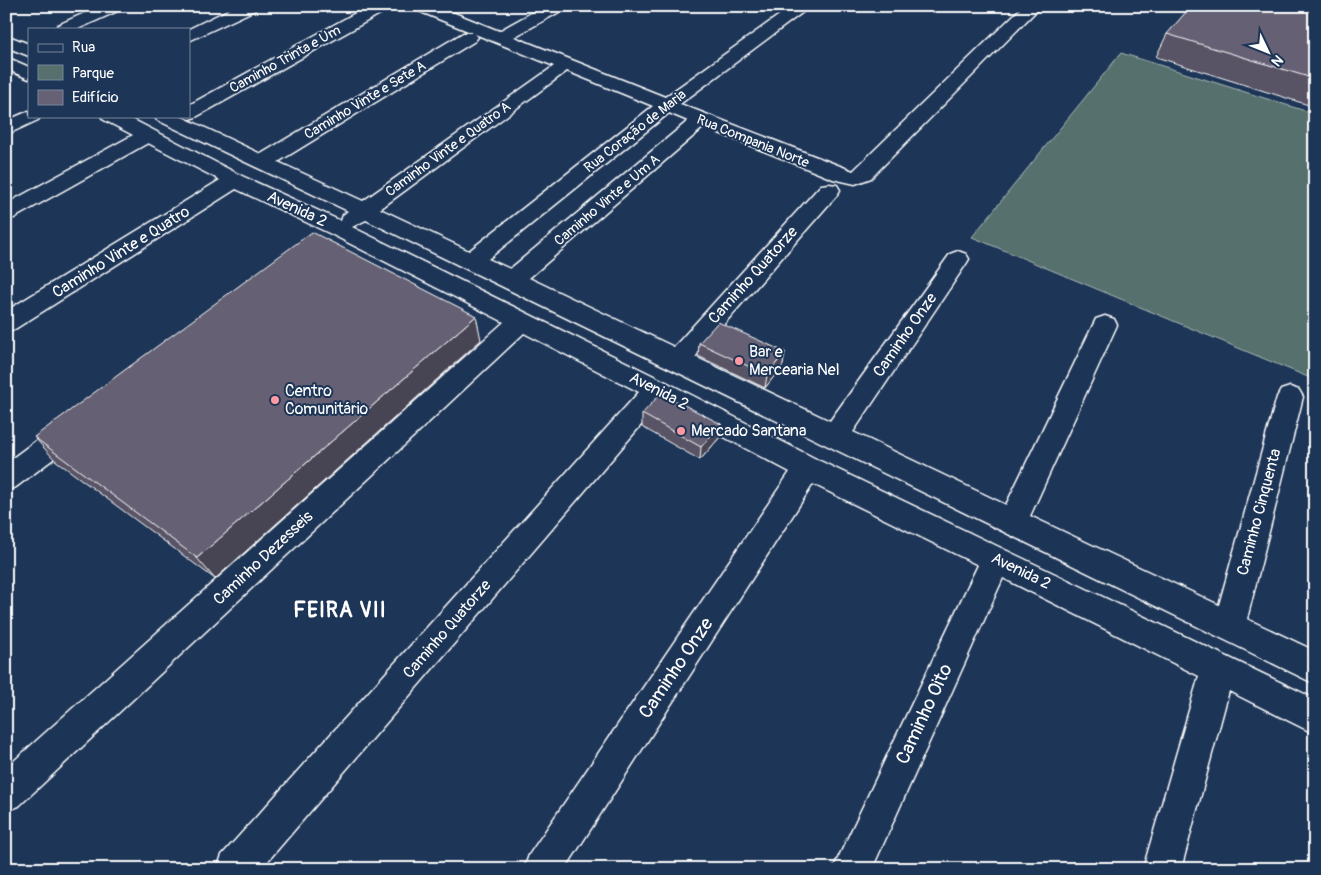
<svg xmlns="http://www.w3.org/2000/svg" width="1321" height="875" font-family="Pangolin,sans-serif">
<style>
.green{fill:#57706d;stroke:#abb8b6}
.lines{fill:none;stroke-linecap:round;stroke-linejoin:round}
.minor-casing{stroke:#fff;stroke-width:3}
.minor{fill:#1d3557;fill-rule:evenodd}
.wall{fill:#585365;stroke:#fff}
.shaded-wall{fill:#474452;stroke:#fff}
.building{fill:#666175;stroke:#fff}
.poi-dot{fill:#ff9aa2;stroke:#1d3557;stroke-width:2}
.labels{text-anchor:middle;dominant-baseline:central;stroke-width:4;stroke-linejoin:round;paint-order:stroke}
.far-street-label{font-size:14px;fill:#fff;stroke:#1d3557}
.street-label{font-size:16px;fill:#fff;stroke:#1d3557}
.poi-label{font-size:16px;fill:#fff;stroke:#1d3557;text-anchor:start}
.near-street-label{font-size:19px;fill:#fff;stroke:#1d3557}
.district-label{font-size:21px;font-weight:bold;letter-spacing:1px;fill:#fff;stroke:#1d3557}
</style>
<rect width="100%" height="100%" fill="#1d3557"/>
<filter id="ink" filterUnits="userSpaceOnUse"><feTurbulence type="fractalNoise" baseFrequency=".02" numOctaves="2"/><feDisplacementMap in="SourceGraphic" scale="10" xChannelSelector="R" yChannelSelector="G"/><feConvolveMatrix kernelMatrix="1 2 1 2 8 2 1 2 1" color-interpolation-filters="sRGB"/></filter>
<g filter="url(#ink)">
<path class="green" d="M1121 53 1315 114V380L972 237Z"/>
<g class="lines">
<g class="minor-casing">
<g id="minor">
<path d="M100 6H122L120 10 78 29H56L58 25Z"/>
<path d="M236 6H257L255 10 189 41V29Z"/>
<path d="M368 6H389L387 10 196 117 189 119 182 116H189V105Z"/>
<path d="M414 6H437L499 31 544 6H565L563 10 514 37 665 97 792 6H811L680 104 853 171 1023 6H1041L871 178 855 184 833 179 704 127 529 278 674 347 821 185 829 184 837 185 840 190 837 195 695 357 830 421 950 254 958 251 966 254 969 259 966 264 853 432 1006 505 1093 325 1096 319 1105 316 1114 319 1117 325 1030 516 1219 605 1277 397 1281 390 1290 387 1299 390 1303 397 1247 619 1315 651V684L366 220 352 227 666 382 818 460 1315 699V734L1229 691 1181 869H1143L1199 676 1003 578 872 869H833L978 565 813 484 565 869H524L529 855 790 472 660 403 261 869H217L222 855 639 392 524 333 19 806 6 811V768L504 322 331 234 236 189 15 329 6 332V311L220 180 148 143 14 218 6 220V204L133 135 104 120 101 116H126L242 176 341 221 343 215 348 211 157 120 154 116H180L261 154 463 33H473L416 10ZM475 34 554 66 363 201 278 162 475 41 478 37ZM567 71 653 106 469 251 380 209ZM669 113 688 121 510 269 488 259Z"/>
<path d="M6 35 29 44V56L6 47Z"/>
<path d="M6 57 29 67V79L6 69Z"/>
<path d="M29 111V116H41L38 120 6 135V121Z"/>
<path d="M75 416 85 419 89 427 85 435 16 487 6 491V463L65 419Z"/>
</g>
</g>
<use href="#minor" class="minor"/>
</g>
<g class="wall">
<path d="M1315 6V107L1156 57 1167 34Z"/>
<path d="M481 340 215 579 55 460 34 437Z"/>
<path d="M699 343 785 352 783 365 765 388 698 356Z"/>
<path d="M642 414 721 424 720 437 700 460 642 427Z"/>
</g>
<g class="shaded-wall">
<path d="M476 316 481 340 215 579 197 558Z"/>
<path d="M785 352 783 365 765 388 767 375Z"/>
<path d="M721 424 720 437 700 460 701 447Z"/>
</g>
<g class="building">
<path d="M1191 6H1315V79L1167 34Z"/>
<path d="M312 232 476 316 197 558 34 437Z"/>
<path d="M718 322 785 352 767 375 699 343Z"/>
<path d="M661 393 721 424 701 447 642 414Z"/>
</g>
</g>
<g class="poi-dot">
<circle cx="739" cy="361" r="5"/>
<circle cx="275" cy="400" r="5"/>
<circle cx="681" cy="431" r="5"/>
</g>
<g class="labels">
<g class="far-street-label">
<text transform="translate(285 59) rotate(-29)">Caminho Trinta e Um</text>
<text transform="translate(365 100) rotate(-31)">Caminho Vinte e Sete A</text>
<text transform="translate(635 131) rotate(-38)">Rua Coração de Maria</text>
<text transform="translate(753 141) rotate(22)">Rua Compania Norte</text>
<text transform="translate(448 149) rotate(-36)">Caminho Vinte e Quatro A</text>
<text transform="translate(607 200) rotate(-40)">Caminho Vinte e Um A</text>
</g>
<g class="street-label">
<text transform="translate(297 209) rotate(25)">Avenida 2</text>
<text transform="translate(121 252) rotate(-32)">Caminho Vinte e Quatro</text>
<text transform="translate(753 275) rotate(-48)">Caminho Quatorze</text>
<text transform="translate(905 335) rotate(-55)">Caminho Onze</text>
<text transform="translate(659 391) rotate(27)">Avenida 2</text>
<text transform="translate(1259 512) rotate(-75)">Caminho Cinquenta</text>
<text transform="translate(263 558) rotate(-43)">Caminho Dezesseis</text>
<text transform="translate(1021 571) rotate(26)">Avenida 2</text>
<text transform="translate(447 629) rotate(-49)">Caminho Quatorze</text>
</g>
<g class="poi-label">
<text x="749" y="352">Bar e<tspan x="749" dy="18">Mercearia Nel</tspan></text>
<text x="285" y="391">Centro<tspan x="285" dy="18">Comunitário</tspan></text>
<text x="691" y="431">Mercado Santana</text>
</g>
<g class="near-street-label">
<text transform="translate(676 668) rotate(-56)">Caminho Onze</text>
<text transform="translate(924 714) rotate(-65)">Caminho Oito</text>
</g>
<g class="district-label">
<text x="340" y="610">FEIRA VII</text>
</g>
</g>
<rect width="1321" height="875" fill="none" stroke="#1d3557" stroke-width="25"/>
<rect x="12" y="12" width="1296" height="850" fill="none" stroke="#fff" stroke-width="2" filter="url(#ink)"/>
<rect x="28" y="28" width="162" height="90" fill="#1d3557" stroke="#77869a"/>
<rect x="38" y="44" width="25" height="8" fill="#1d3557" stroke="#77869a"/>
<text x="72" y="52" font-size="15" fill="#ffffff">Rua</text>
<rect x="38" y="65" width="25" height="15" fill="#57706d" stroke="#77869a"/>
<text x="72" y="78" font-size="15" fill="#ffffff">Parque</text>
<rect x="38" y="90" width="25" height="15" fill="#666175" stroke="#77869a"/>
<text x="72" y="102" font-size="15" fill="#ffffff">Edifício</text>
<g transform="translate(1268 52) rotate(133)" stroke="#1d3557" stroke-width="4" paint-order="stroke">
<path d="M0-4L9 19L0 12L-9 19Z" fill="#ffffff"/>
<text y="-8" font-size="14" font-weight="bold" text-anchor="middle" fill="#ffffff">N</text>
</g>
</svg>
